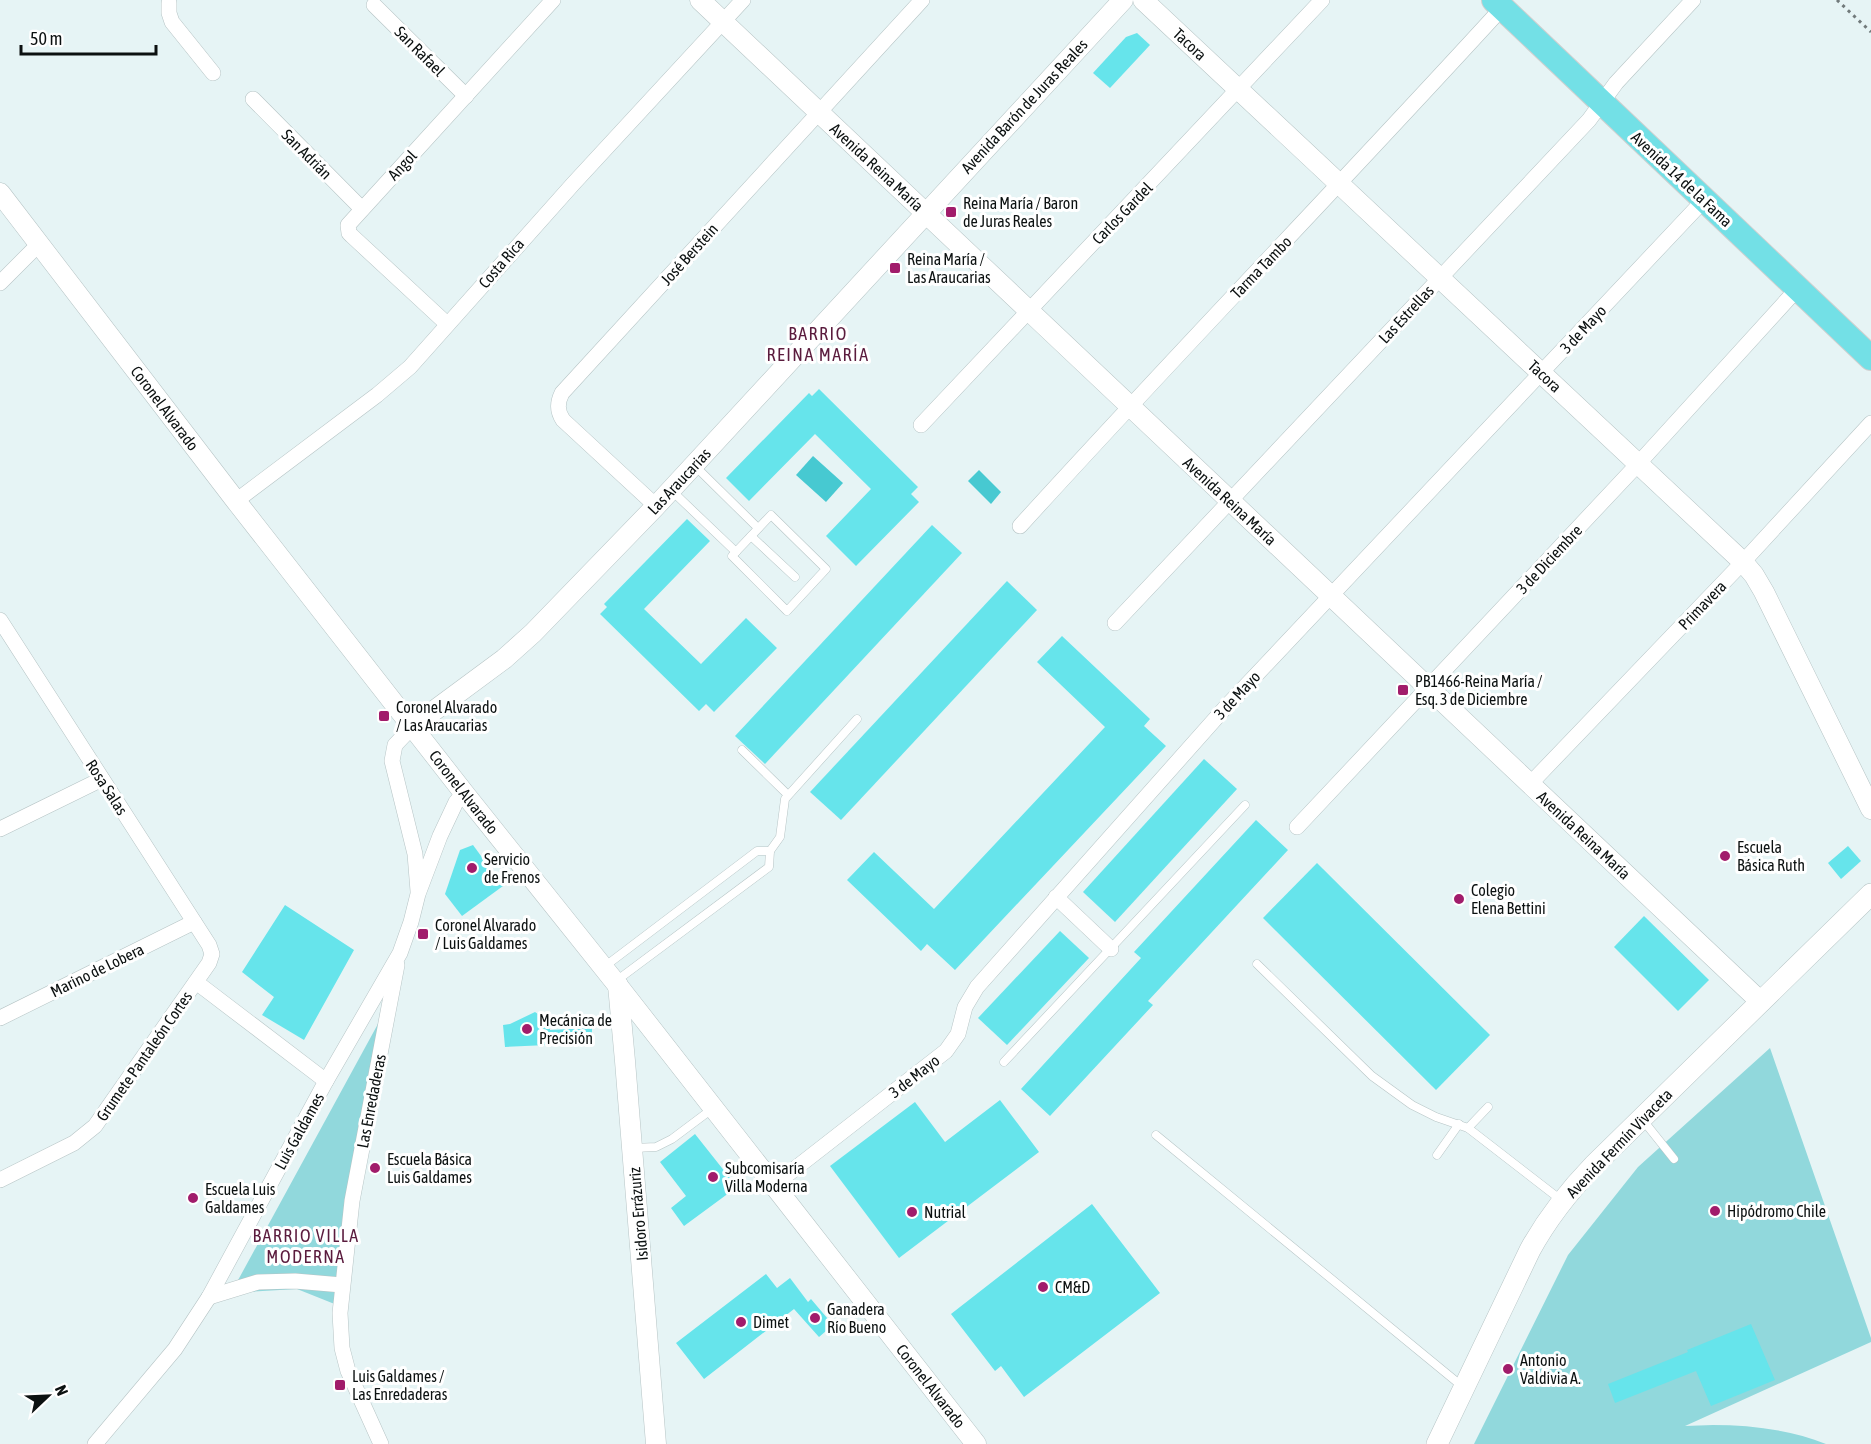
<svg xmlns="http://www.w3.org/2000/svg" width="1871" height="1444" font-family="'Asap Condensed',sans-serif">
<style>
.green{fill:#91d8dc}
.water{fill:#47c9d1}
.building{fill:#66e4eb}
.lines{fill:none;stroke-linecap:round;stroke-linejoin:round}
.service-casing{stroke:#b6c4c5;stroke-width:9}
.minor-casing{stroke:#b6c4c5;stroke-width:16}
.tertiary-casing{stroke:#b6c4c5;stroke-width:21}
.secondary-casing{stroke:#b6c4c5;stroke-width:22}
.primary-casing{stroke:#cecfcf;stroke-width:26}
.path{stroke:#717a7b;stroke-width:3;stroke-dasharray:3 4.5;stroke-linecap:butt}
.service{stroke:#fff;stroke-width:8}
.minor{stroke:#fff;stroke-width:15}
.tertiary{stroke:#fff;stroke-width:20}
.secondary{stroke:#fff;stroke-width:21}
.primary{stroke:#73e0e6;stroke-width:24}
.poi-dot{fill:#a11c6b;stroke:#fff;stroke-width:2}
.labels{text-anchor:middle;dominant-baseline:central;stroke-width:6;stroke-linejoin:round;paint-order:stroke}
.street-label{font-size:16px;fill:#0c1111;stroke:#fff}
.poi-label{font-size:16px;fill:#0c1111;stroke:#fff;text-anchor:start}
.neighbourhood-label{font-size:18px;letter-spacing:1.5px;fill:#5a1b3d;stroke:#fff}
</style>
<rect width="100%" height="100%" fill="#e6f4f5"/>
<g class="green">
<path d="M379 1022 342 1307 297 1289 231 1293Z"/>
<path d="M1770 1048 1871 1338V1342L1685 1426C1694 1426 1704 1425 1713 1425 1751 1425 1791 1430 1826 1444H1474L1568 1255 1638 1167Z"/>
</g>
<g class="water">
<path d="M813 456 843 483 826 502 796 475Z"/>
<path d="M979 470 1001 492 991 504 968 481Z"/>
</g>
<g class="building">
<path d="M1137 33 1150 45 1110 88 1093 73 1126 37Z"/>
<path d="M819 389 918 487 911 494 919 502 856 566 826 536 871 489 815 434 749 501 726 478 809 393 812 396Z"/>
<path d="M687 519 710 541 644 609 701 664 746 618 777 648 714 712 706 704 699 711 600 614 607 607 604 604Z"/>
<path d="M932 525 962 553 765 764 735 736Z"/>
<path d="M1007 581 1037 610 841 820 810 792Z"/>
<path d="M1062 636 1150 719 1144 726 1166 746 955 970 927 944 921 951 847 880 874 852 934 909 1105 727 1037 662Z"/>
<path d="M1204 759 1237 789 1115 922 1083 892Z"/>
<path d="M1256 820 1288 850 1148 1001 1153 1005 1050 1116 1021 1089 1141 958 1134 952Z"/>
<path d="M473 845 503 886 462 916 445 894 460 850Z"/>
<path d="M1848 846 1861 861 1841 879 1828 863Z"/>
<path d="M1317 863 1490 1035 1436 1090 1263 918Z"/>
<path d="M285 905 354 950 304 1040 262 1015 274 997 242 972Z"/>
<path d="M1644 916 1709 980 1678 1011 1614 947Z"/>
<path d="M1060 931 1089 958 1007 1045 978 1018Z"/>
<path d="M535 1012 550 1022V1030L592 1028V1043L505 1047 503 1025 510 1024Z"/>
<path d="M1000 1100 1039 1152 899 1258 830 1166 915 1102 945 1142Z"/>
<path d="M695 1134 737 1187 684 1226 671 1208 686 1196 660 1162Z"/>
<path d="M1092 1204 1160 1293 1024 1397 1001 1366 995 1371 951 1314Z"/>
<path d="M766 1274 777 1288 790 1278 808 1302 811 1299 833 1325 819 1337 794 1309 704 1379 676 1343Z"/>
<path d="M1751 1324 1775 1380 1711 1406 1696 1371 1615 1403 1608 1384 1688 1352 1687 1350Z"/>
</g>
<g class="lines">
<g class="service-casing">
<g id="service">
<path d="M695 466 758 528"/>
<path d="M672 491 736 552"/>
<path d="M771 515 826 569 787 611 732 556Z"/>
<path d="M751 536 795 577"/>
<path d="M742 750 788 795"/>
<path d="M1257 964 1372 1076 1412 1105 1436 1117 1468 1128 1561 1200"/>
<path d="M604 967 757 851H770"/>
<path d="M616 981 769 867 770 851 780 837 785 799 857 719"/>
<path d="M1004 1062 1245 805"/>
<path d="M1642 1119 1674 1159"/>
<path d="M1468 1128 1488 1107"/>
<path d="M1156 1135 1463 1387"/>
<path d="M634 1148 656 1147 672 1139 712 1109"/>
<path d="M1437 1155 1459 1124"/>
</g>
</g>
<g class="minor-casing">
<g id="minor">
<path d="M169 3V13L172 22 213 73"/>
<path d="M374 5 466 96"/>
<path d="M253 99 362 209"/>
<path d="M0 283 40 243"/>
<path d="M447 324 352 236 349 233 348 225 553 0"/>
<path d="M921 425 1322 0"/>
<path d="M236 501 377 395 410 367 573 184 743 0"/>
<path d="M656 506 563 420C557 411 557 403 562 393L922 0"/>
<path d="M1020 526C1179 351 1343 182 1502 8"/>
<path d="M0 620 209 945 212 954 209 963 95 1126 74 1143 0 1180"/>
<path d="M1115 623 1589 120 1616 83 1693 0"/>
<path d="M412 727 395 745 392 761 415 854 418 891"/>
<path d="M1530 784 1743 562 1871 423"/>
<path d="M1297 827 1638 464 1798 288"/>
<path d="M0 829 102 779"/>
<path d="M1056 897 1111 949"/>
<path d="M196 982 326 1081"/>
<path d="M0 1018 194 922"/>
<path d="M774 1185 946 1051 958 1034 965 1007 977 987 1224 709 1704 200"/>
<path d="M209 1297 258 1282 295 1281 342 1285"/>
<path d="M95 1444 175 1349 209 1297 326 1081 400 953 411 922 418 894 440 836 456 802 464 793"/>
<path d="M381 1444 348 1371 342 1348 340 1313 352 1201 397 965"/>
</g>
</g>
<g class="tertiary-casing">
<g id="tertiary">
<path d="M700 0 1761 1002"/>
<path d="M1143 0 1743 562 1754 575 1764 592 1871 809"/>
<path d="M0 193 236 501 464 793 615 982 976 1444"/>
<path d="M412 727 504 659 533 633 656 506 1123 0"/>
<path d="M618 985 625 1061 656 1444"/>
</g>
</g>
<g class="secondary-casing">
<path id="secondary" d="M1437 1444 1530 1250C1547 1219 1569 1191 1594 1165L1871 894"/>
</g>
<g class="primary-casing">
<path id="primary" d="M1494 0 1871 358"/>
</g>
<path class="path" d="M1837 0 1871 32"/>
<use href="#service" class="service"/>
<use href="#minor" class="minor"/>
<use href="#tertiary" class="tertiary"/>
<use href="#secondary" class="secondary"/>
<use href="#primary" class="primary"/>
</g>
<g class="poi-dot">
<rect x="945" y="206" width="12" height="12" rx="3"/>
<rect x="889" y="262" width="12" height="12" rx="3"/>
<rect x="1397" y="684" width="12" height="12" rx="3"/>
<rect x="378" y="710" width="12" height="12" rx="3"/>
<circle cx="1725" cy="856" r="6"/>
<circle cx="472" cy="868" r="6"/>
<circle cx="1459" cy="899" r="6"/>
<rect x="417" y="928" width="12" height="12" rx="3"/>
<circle cx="527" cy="1029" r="6"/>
<circle cx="375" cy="1168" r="6"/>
<circle cx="713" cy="1177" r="6"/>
<circle cx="193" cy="1198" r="6"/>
<circle cx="1715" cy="1211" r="6"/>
<circle cx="912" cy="1212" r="6"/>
<circle cx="1043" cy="1287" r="6"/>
<circle cx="815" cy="1318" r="6"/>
<circle cx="741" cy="1322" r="6"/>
<circle cx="1508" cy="1369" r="6"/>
<rect x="334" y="1379" width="12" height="12" rx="3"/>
</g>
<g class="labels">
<g class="street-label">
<text transform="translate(1190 44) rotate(43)">Tacora</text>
<text transform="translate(420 51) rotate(45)">San Rafael</text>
<text transform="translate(1024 106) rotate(-47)">Avenida Barón de Juras Reales</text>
<text transform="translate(307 154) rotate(45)">San Adrián</text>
<text transform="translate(402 165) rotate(-47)">Angol</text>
<text transform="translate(877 167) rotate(43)">Avenida Reina María</text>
<text transform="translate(1682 179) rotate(43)">Avenida 14 de la Fama</text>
<text transform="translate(1122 213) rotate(-46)">Carlos Gardel</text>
<text transform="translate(689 254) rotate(-48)">José Berstein</text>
<text transform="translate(501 263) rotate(-49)">Costa Rica</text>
<text transform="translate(1261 267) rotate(-46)">Tarma Tambo</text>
<text transform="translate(1406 314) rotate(-47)">Las Estrellas</text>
<text transform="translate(1583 329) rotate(-47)">3 de Mayo</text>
<text transform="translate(1545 376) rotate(43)">Tacora</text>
<text transform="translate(165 408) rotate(53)">Coronel Alvarado</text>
<text transform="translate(679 481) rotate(-47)">Las Araucarias</text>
<text transform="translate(1230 501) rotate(43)">Avenida Reina María</text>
<text transform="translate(1549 559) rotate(-47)">3 de Diciembre</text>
<text transform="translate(1702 605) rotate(-46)">Primavera</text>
<text transform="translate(1237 695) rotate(-47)">3 de Mayo</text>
<text transform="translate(107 787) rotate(57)">Rosa Salas</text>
<text transform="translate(464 792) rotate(52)">Coronel Alvarado</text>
<text transform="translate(1584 835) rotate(43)">Avenida Reina María</text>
<text transform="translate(97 970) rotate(-26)">Marino de Lobera</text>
<text transform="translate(144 1056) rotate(-55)">Grumete Pantaleón Cortes</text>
<text transform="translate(914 1076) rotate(-38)">3 de Mayo</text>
<text transform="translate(371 1101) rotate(-79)">Las Enredaderas</text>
<text transform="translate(299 1131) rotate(-61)">Luis Galdames</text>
<text transform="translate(1619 1143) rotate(-46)">Avenida Fermín Vivaceta</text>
<text transform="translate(638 1214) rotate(-95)">Isidoro Errázuriz</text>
<text transform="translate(931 1386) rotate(52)">Coronel Alvarado</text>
</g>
<g class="poi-label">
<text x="963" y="203">Reina María / Baron<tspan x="963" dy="18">de Juras Reales</tspan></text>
<text x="907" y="259">Reina María /<tspan x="907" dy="18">Las Araucarias</tspan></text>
<text x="1415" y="681">PB1466-Reina María /<tspan x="1415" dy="18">Esq. 3 de Diciembre</tspan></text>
<text x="396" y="707">Coronel Alvarado<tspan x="396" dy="18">/ Las Araucarias</tspan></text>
<text x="1737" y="847">Escuela<tspan x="1737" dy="18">Básica Ruth</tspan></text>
<text x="484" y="859">Servicio<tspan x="484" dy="18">de Frenos</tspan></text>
<text x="1471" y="890">Colegio<tspan x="1471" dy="18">Elena Bettini</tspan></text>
<text x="435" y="925">Coronel Alvarado<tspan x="435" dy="18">/ Luis Galdames</tspan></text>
<text x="539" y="1020">Mecánica de<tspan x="539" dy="18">Precisión</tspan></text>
<text x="387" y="1159">Escuela Básica<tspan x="387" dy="18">Luis Galdames</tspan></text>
<text x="725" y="1168">Subcomisaría<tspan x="725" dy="18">Villa Moderna</tspan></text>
<text x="205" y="1189">Escuela Luis<tspan x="205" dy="18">Galdames</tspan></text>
<text x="1727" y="1211">Hipódromo Chile</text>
<text x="924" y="1212">Nutrial</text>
<text x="1055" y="1287">CM&amp;D</text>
<text x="827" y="1309">Ganadera<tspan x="827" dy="18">Río Bueno</tspan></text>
<text x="753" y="1322">Dimet</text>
<text x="1520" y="1360">Antonio<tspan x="1520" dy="18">Valdivia A.</tspan></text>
<text x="352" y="1376">Luis Galdames /<tspan x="352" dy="18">Las Enredaderas</tspan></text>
</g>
<g class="neighbourhood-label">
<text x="818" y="333">BARRIO<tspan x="818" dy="21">REINA MARÍA</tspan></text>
<text x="306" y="1235">BARRIO VILLA<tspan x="306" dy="21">MODERNA</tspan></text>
</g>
</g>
<g transform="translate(48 1396) rotate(67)" stroke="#ffffff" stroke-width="4.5" paint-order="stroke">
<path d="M0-4.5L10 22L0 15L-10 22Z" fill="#0c1111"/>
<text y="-9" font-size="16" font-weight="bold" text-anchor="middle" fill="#0c1111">N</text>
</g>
<path d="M21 45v9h135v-9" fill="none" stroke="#0c1111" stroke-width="3"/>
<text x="30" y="45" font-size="18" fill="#0c1111" stroke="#ffffff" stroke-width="4.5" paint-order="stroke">50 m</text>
</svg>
